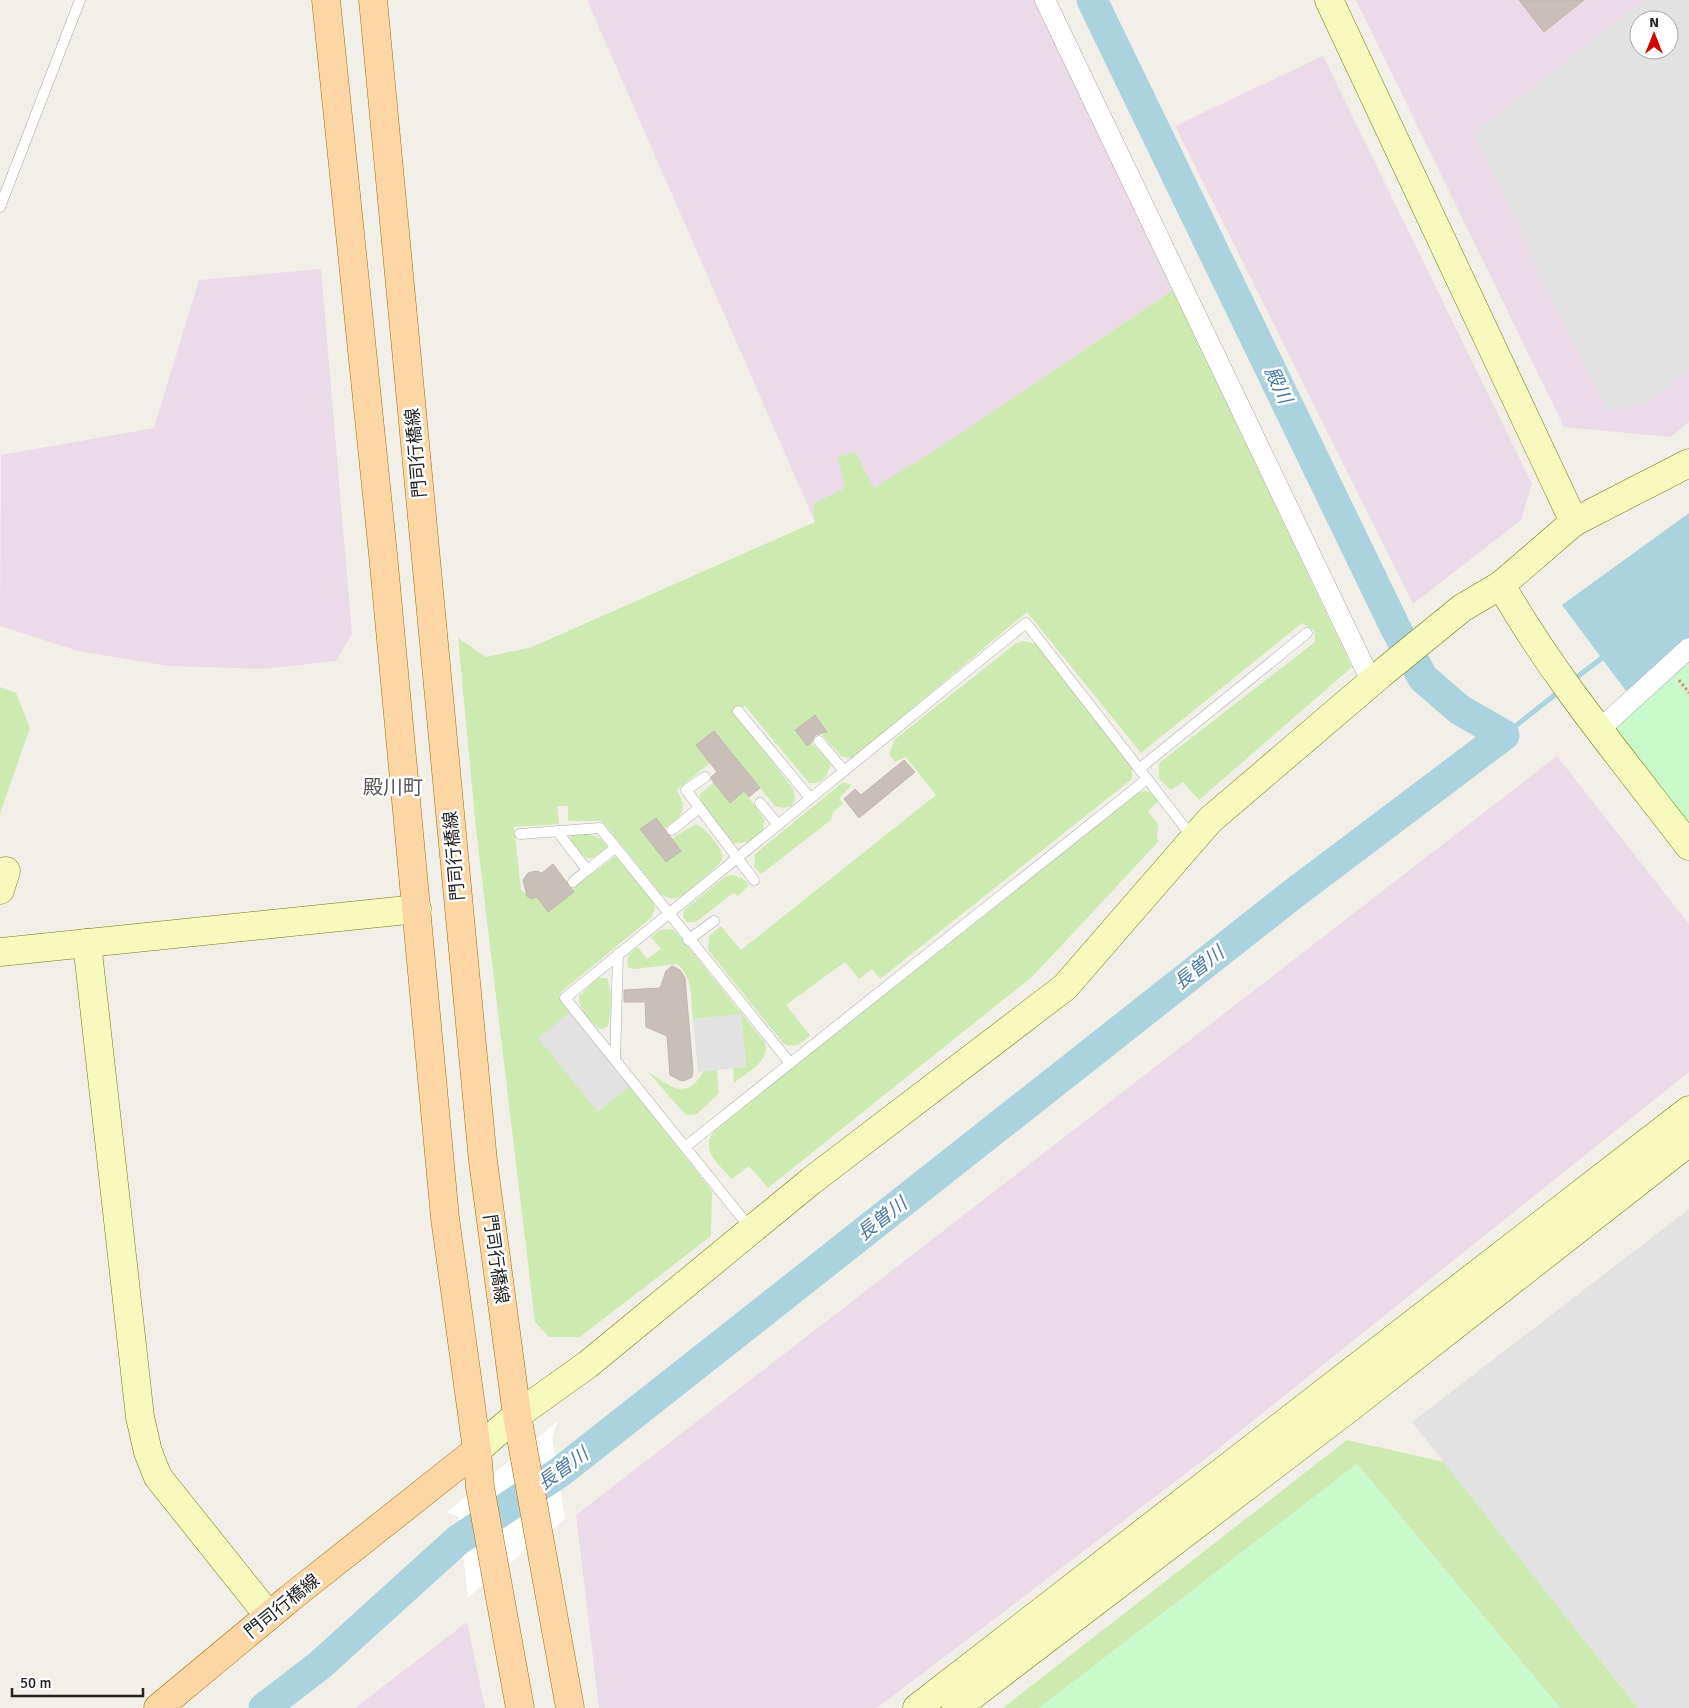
<svg xmlns="http://www.w3.org/2000/svg" width="1689" height="1708" font-family="Signika,'Noto Sans JP',sans-serif">
<style>
.industrial{fill:#ebdbe8;fill-rule:evenodd}
.grass{fill:#cdebb0}
.park{fill:#c8facc}
.parking{fill:#e2e2e2;fill-rule:evenodd}
.water{fill:#aad3df}
.pier{fill:#fff}
.lines{fill:none;stroke-linecap:round;stroke-linejoin:round}
.stream{stroke:#aad3df;stroke-width:5}
.river{stroke:#aad3df;stroke-width:31}
.building{fill:#c7bfb8;stroke:#c4b6ab}
.lane-casing{stroke:#a9a9a9;stroke-width:11}
.street-casing{stroke:#a9a9a9;stroke-width:21}
.secondary-casing{stroke:#707d05;stroke-width:29}
.primary-casing{stroke:#a06b00;stroke-width:29}
.path{stroke:#fa8072;stroke-width:3;stroke-dasharray:2.5 2.5;stroke-linecap:butt}
.lane{stroke:#fff;stroke-width:10}
.street{stroke:#fff;stroke-width:20}
.secondary{stroke:#f7fabf;stroke-width:28}
.primary{stroke:#fcd6a4;stroke-width:28}
.labels{text-anchor:middle;dominant-baseline:central;stroke-width:5;stroke-linejoin:round;paint-order:stroke}
.street-label{font-size:18px;fill:#222;stroke:#fff}
.water-label{font-size:19px;font-style:italic;fill:#4a7aab;stroke:#fff}
.quarter-label{font-size:20px;fill:#555;stroke:#fff}
</style>
<rect width="100%" height="100%" fill="#f2efe9"/>
<g class="industrial">
<path d="M587 0H1035L1190 326 815 522Z"/>
<path d="M1356 0H1689V422L1670 437 1564 427ZM1639 20H1669V50H1639Z"/>
<path d="M1323 56 1532 484 1521 520 1413 604 1175 126Z"/>
<path d="M321 269 352 634 336 661 262 669 169 666 78 651 0 626 1 455 154 428 199 280Z"/>
<path d="M1557 756 1689 924V1072L1214 1452 877 1708H599L576 1515Z"/>
<path d="M467 1622 485 1708H355Z"/>
</g>
<g class="grass">
<path d="M1173 290 1352 667 1199 800 1183 782 1171 790 1159 779V763L1315 642 1314 630 1302 623 1141 753 1027 612 853 758 842 757 822 735 827 731 815 715 795 729 806 746 811 742 831 764C826 778 824 783 809 783L745 706 735 713 793 789 795 798 792 806 783 808 775 806 714 731 696 745 710 763 677 790C689 813 682 814 664 829L655 818 641 829 666 862 681 851 671 839 696 824C707 829 719 845 723 856L720 863 683 896 672 899 662 895 602 821H568V806H557L559 824 514 827 521 890 531 898 537 897 548 911 574 893 572 889 617 855 653 899 655 909 651 918 561 992 559 997 712 1191 711 1236 580 1337H549L535 1322 476 829 458 638 486 657 532 647 815 522 813 504 845 488 838 457 855 452 874 488 948 442Z"/>
<path d="M1022 641 1036 644 1132 766V779L880 979 872 969 859 979 845 962 786 1005 810 1035C802 1043 796 1049 784 1044L708 950 709 936 721 926 741 950 936 795 906 757 895 762 889 754 895 739 1015 644Z"/>
<path d="M0 687 16 693 30 728 0 813Z"/>
<path d="M714 782 730 803 744 791 765 820 763 830 748 842 733 843 700 804V794Z"/>
<path d="M843 782 852 785 839 798 843 804 833 812 831 820 761 874 754 867 755 854Z"/>
<path d="M1145 791 1154 793 1159 800 1148 811 1158 824 1157 840 1159 841 1033 976 768 1188 749 1166 732 1179C718 1163 698 1150 716 1129L1138 793Z"/>
<path d="M590 834 601 839 608 848 590 859C580 856 571 845 570 835Z"/>
<path d="M733 875 742 878 749 885 738 896 733 893 696 922H687L683 917 684 910 726 876Z"/>
<path d="M672 929 677 933 765 1043C771 1061 746 1073 734 1083L733 1068 746 1067 741 1015 693 1019C691 999 693 976 677 964L634 969 629 968C624 958 630 953 638 947L647 959 661 949 651 937 660 930Z"/>
<path d="M598 978H607C613 991 611 1012 608 1026L602 1029C590 1025 578 1008 579 996Z"/>
<path d="M717 1070 719 1093 697 1114 687 1115 683 1112 648 1072C673 1087 685 1102 704 1071Z"/>
<path d="M1347 1440 1444 1462 1638 1708H1560L1357 1464 1039 1708H1003Z"/>
</g>
<g class="park">
<path d="M1689 648V846L1600 729Z"/>
<path d="M1357 1464 1560 1708H1039Z"/>
</g>
<g class="parking">
<path d="M1644 0H1689V370L1649 402 1607 411 1473 134ZM1639 20H1669V50H1639Z"/>
<path d="M570 1012 630 1086 598 1112 538 1038Z"/>
<path d="M741 1014 746 1067 698 1072 693 1019Z"/>
<path d="M1689 1209V1708H1638L1412 1422Z"/>
</g>
<path class="water" d="M1689 513V648L1632 699 1562 605Z"/>
<path class="pier" d="M558 1421 552 1438 565 1519 468 1597 459 1517 447 1512Z"/>
<g class="lines">
<g class="stream">
<path d="M1573 680 1606 655"/>
<path d="M1504 735 1561 690"/>
</g>
<path class="river" d="M264 1708 320 1665 458 1540 560 1472 1293 894 1504 735 1460 710 1423 678 1396 629 1092 0"/>
</g>
<g class="building">
<path d="M1519 0H1584L1544 32Z"/>
<path d="M815 715 827 732 815 735 812 742 807 746 795 730Z"/>
<path d="M714 731 760 788 749 797 744 791 730 803 711 779 712 776 717 772 696 745Z"/>
<path d="M904 760 915 772 859 818 844 799 855 789 861 795Z"/>
<path d="M656 818 681 851 666 862 640 829Z"/>
<path d="M553 864 574 892 548 912 537 897 531 899 527 896 523 880 528 873 536 871 542 873Z"/>
<path d="M672 966 680 970 685 978 693 1070 692 1077 686 1080 681 1081 670 1075 667 1036 646 1027 645 1002H624V990L660 988 666 971Z"/>
</g>
<g class="lines">
<g class="lane-casing">
<g id="lane">
<path d="M0 207 80 0"/>
<path d="M738 711 810 798"/>
<path d="M819 741 844 771"/>
<path d="M1139 769 1307 633"/>
<path d="M705 777 686 790 754 880"/>
<path d="M760 803 778 825"/>
<path d="M672 830 699 808"/>
<path d="M557 831 587 870 615 848"/>
<path d="M520 834 600 828 790 1063"/>
<path d="M573 882 587 870"/>
<path d="M688 940 714 921"/>
<path d="M615 1060 618 954"/>
<path d="M685 1147 1147 779"/>
<path d="M751 1229 565 998 1026 623 1193 838"/>
</g>
</g>
<g class="street-casing">
<g id="street">
<path d="M1045 0 1372 683"/>
<path d="M1600 729 1689 648"/>
</g>
</g>
<g class="secondary-casing">
<g id="secondary">
<path d="M1329 0 1574 522"/>
<path d="M1501 585C1554 678 1624 761 1689 846"/>
<path d="M0 890 6 871"/>
<path d="M87 943 140 1417 148 1452 158 1477 269 1616"/>
<path d="M0 952 417 909"/>
<path d="M477 1450 517 1415 587 1365 811 1181 1065 987 1210 820 1381 674 1462 608 1501 585 1574 522 1689 463"/>
<path d="M917 1708 1689 1110"/>
<path d="M956 1708 1353 1405 1689 1142"/>
</g>
</g>
<g class="primary-casing">
<g id="primary">
<path d="M326 0 383 554 445 1218 477 1450 480 1487 520 1708"/>
<path d="M373 0 483 1161 517 1415 570 1708"/>
<path d="M158 1708 289 1599 477 1450"/>
</g>
</g>
<path class="path" d="M1679 680 1689 693"/>
<use href="#lane" class="lane"/>
<use href="#street" class="street"/>
<use href="#secondary" class="secondary"/>
<use href="#primary" class="primary"/>
</g>
<g class="labels">
<g class="street-label">
<text transform="translate(416 453) rotate(-95)">門司行橋線</text>
<text transform="translate(454 856) rotate(-95)">門司行橋線</text>
<text transform="translate(496 1259) rotate(82)">門司行橋線</text>
<text transform="translate(282 1606) rotate(-39)">門司行橋線</text>
</g>
<g class="water-label">
<text transform="translate(1278 385) rotate(64)">殿川</text>
<text transform="translate(1199 968) rotate(-38)">長曽川</text>
<text transform="translate(882 1219) rotate(-38)">長曽川</text>
<text transform="translate(563 1469) rotate(-36)">長曽川</text>
</g>
<g class="quarter-label">
<text x="393" y="787">殿川町</text>
</g>
</g>
<g transform="translate(1654 35)"><circle r="24" fill="#ffffff" stroke="#a7a7a7"/>
<path d="M0-4L9 19L0 12L-9 19Z" fill="#d40000"/>
<text y="-8" font-size="14" font-weight="bold" text-anchor="middle" fill="#222222">N</text>
</g>
<path d="M12 1688v8h131v-8" fill="none" stroke="#222222" stroke-width="2.5"/>
<text x="20" y="1688" font-size="15" fill="#222222" stroke="#ffffff" stroke-width="4" paint-order="stroke">50 m</text>
</svg>
